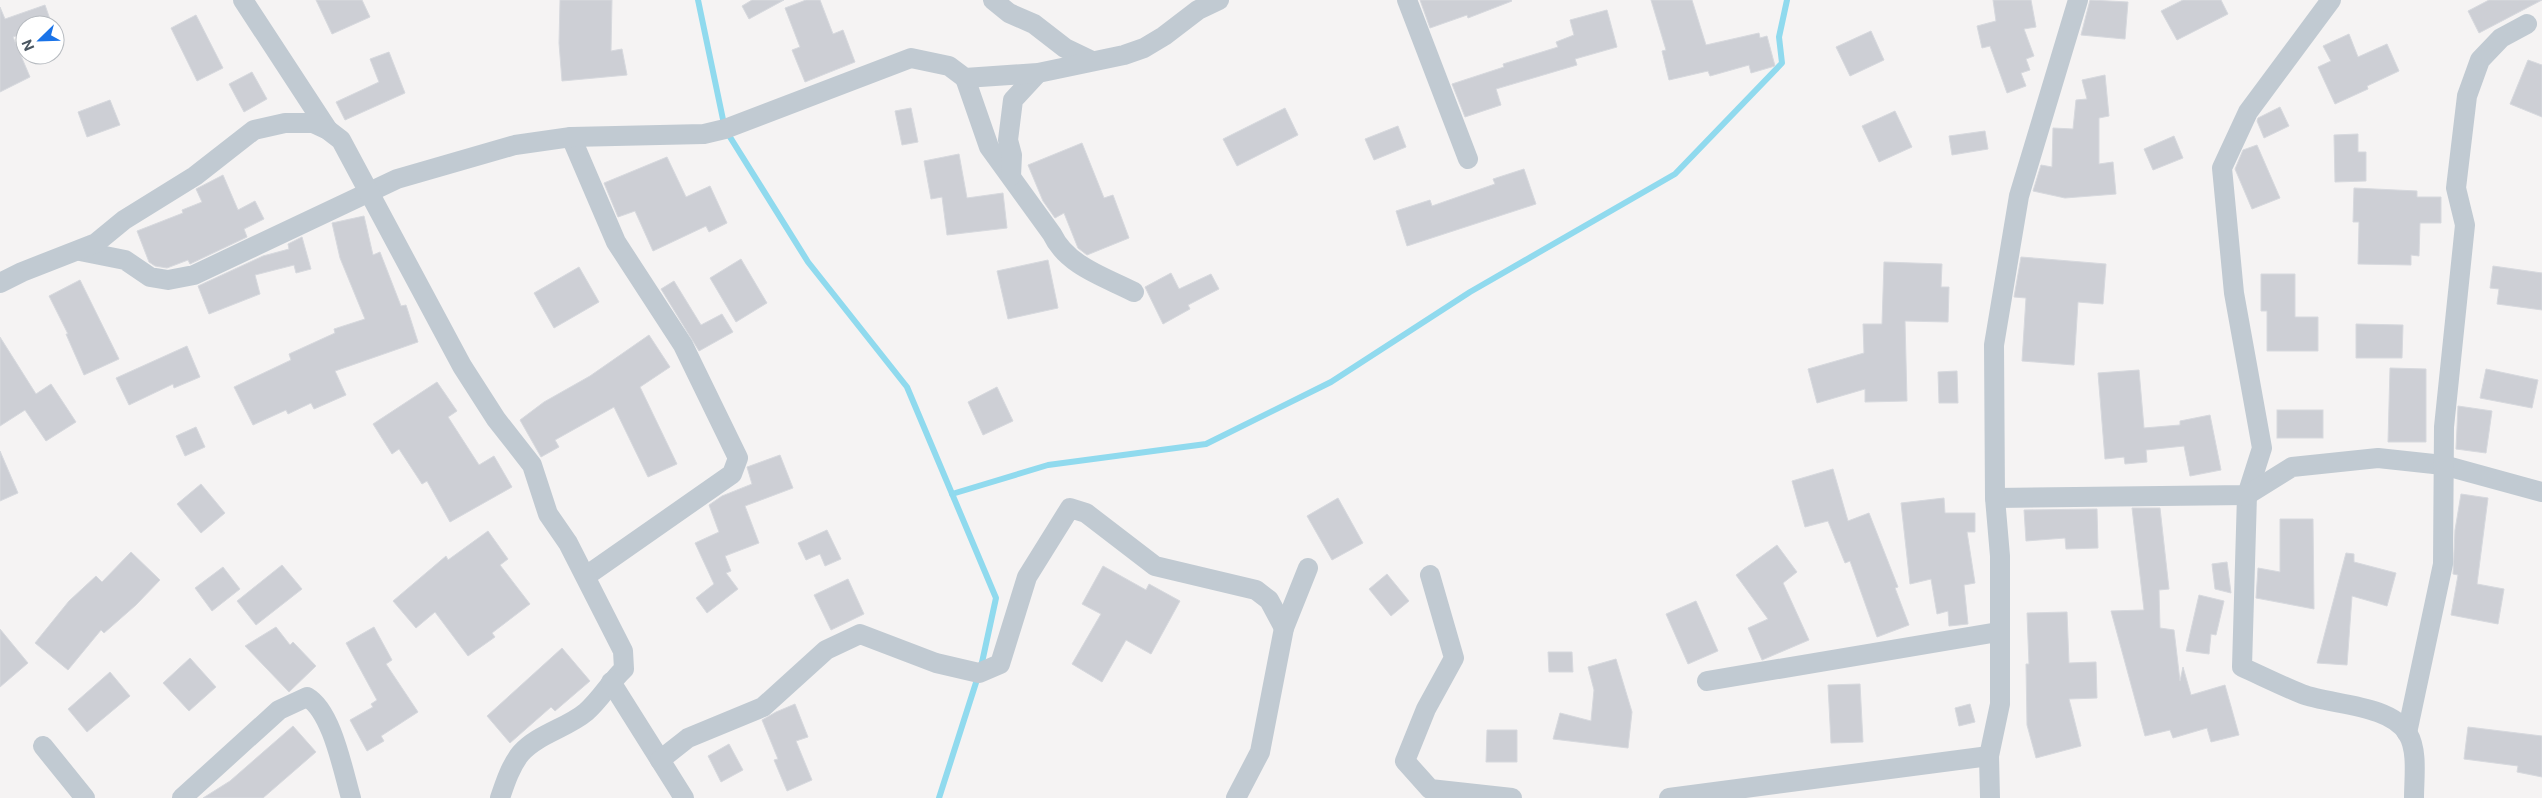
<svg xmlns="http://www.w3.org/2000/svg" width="2542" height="798" font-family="'Public Sans',sans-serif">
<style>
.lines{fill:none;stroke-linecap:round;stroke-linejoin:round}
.stream{stroke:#90daee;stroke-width:6}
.building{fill:#cdcfd5;stroke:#d7d9de}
.minor{stroke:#c1cad2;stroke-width:20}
</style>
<rect width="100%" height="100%" fill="#f5f3f3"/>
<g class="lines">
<g class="stream">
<path d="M698 0 725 129 808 262 907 387 996 598 981 667 939 798"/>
<path d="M952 494 1048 465 1206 444 1331 382 1470 292 1675 174 1782 63 1779 37 1787 0"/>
</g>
</g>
<g class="building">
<path d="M316 0H362L370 17 332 34Z"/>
<path d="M560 0H612L611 51 622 49 627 75 562 81 559 43Z"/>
<path d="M752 0H784L749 19 742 6Z"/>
<path d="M806 0H820L833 34 843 30 855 62 805 82 792 50 800 47 785 8Z"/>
<path d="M1420 0H1511L1512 1 1468 18 1467 15 1430 28Z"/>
<path d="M1651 0H1692L1706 45 1759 33 1760 38 1767 36 1775 66 1751 73 1749 65 1710 76 1708 71 1669 80 1662 51 1666 50Z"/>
<path d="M1993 0H2031L2036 27 2024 29 2034 56 2026 59 2030 70 2021 73 2026 86 2007 93 1990 46 1982 48 1977 26 1996 21Z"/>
<path d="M2090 0 2128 2 2125 39 2081 35Z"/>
<path d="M2183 0H2221L2228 14 2177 40 2161 11Z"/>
<path d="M2489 0H2542L2479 33 2468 11Z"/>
<path d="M45 5 52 25H25V33L13 37 30 77 0 92V7L5 19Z"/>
<path d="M1607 10 1617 47 1575 59 1577 65 1496 89 1501 105 1465 117 1452 84 1504 67 1503 64 1558 47 1556 42 1574 35 1570 20Z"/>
<path d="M196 15 223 68 197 81 171 28Z"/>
<path d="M1871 31 1884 60 1850 76 1836 47Z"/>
<path d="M2349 34 2358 57 2387 44 2399 71 2367 86 2368 89 2335 104 2318 67 2331 61 2323 46Z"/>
<path d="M389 52 405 93 345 120 336 102 379 82 370 59Z"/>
<path d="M2528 60 2542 65V117L2510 104Z"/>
<path d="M252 72 267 99 244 112 229 84Z"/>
<path d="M2105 75 2109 116 2099 118V164L2113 162 2116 194 2065 198 2033 191 2041 165 2052 167 2053 128 2073 129 2076 100 2087 99 2082 80Z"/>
<path d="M110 100 120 125 87 137 78 112Z"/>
<path d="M2280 107 2289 126 2264 138 2257 121 2258 118Z"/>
<path d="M911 108 918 142 902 145 895 111Z"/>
<path d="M1285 108 1298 135 1237 166 1223 139Z"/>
<path d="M1895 111 1912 147 1879 162 1862 126Z"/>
<path d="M1398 126 1406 147 1374 160 1365 139Z"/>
<path d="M1985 131 1988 149 1952 155 1949 136Z"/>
<path d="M2358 134V152H2366V181L2335 182 2334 135Z"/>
<path d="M2174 136 2183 158 2153 170 2144 149Z"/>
<path d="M1082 143 1104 198 1113 195 1129 238 1087 255 1078 248 1064 213 1055 218 1043 201 1028 165Z"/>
<path d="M2257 145 2280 198 2252 209 2235 169 2243 150Z"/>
<path d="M959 154 967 198 1003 193 1007 228 947 235 942 197 931 199 924 161Z"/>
<path d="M667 157 686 197 710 186 727 223 709 232 706 226 653 251 635 211 618 217 604 183Z"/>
<path d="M1524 169 1536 204 1407 246 1396 211 1430 200 1432 206 1495 184 1493 179Z"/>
<path d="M223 175 238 210 255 201 264 219 244 229 247 237 190 264 188 260 167 268 155 266 149 262 137 231 183 213 182 210 202 202 196 189Z"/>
<path d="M2354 188 2417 191V197H2441V223H2420L2419 256 2411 255V265L2358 264 2359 222H2353Z"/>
<path d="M364 216 373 255 380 252 401 306 406 305 418 342 335 371 346 395 314 409 311 403 288 414 286 410 253 425 234 387 291 360 289 354 335 333 334 329 365 319 340 258 332 223Z"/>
<path d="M302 237 311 269 296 273 294 265 255 275 260 294 209 314 198 286 263 256 289 249 288 244Z"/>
<path d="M2021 257 2106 264 2103 304 2078 302 2074 365 2022 361 2026 298 2014 297Z"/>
<path d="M741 259 767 303 736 322 710 278Z"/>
<path d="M1048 260 1058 308 1008 319 997 271Z"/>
<path d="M1884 262 1942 264 1941 287H1949L1948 322 1905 321 1907 401 1865 402V389L1817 403 1808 369 1864 353 1863 324H1882Z"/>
<path d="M2493 266 2542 273V310L2497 304 2499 289 2490 288Z"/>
<path d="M579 267 599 302 554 328 534 293Z"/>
<path d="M1171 273 1179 289 1211 274 1219 289 1188 305 1190 309 1163 324 1145 287Z"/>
<path d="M2261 274H2295V317H2318V351H2267V311H2261Z"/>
<path d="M80 280 119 359 84 375 66 334H68L49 296Z"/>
<path d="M674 281 701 325 722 314 733 332 699 351 661 289Z"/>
<path d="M2356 324 2403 325 2402 358H2356Z"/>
<path d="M649 335 670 367 640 387 677 464 648 477 614 407 555 440 559 447 541 457 520 420 544 402 590 376Z"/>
<path d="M0 337 36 394 51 384 76 422 46 441 25 410 0 426Z"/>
<path d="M187 346 200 377 174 388 173 384 129 405 116 378Z"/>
<path d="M2390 368 2426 369V442H2388Z"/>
<path d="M2486 369 2538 380 2532 408 2480 398Z"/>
<path d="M2139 370 2144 428 2180 425V421L2210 415 2221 470 2190 476 2184 446 2146 450 2147 462 2125 464 2124 457 2105 459 2098 373Z"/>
<path d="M1957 371 1958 403H1939L1938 372Z"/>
<path d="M437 382 457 411 448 417 479 465 494 456 512 487 450 522 427 481 422 484 399 449 392 454 373 424Z"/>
<path d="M997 387 1013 421 983 435 968 402Z"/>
<path d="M2458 406 2492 411 2486 453 2456 449Z"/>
<rect x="2277" y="410" width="46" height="28"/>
<path d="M196 427 205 447 185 456 176 436Z"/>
<path d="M0 451 18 493 0 501Z"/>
<path d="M780 455 793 488 745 506 759 543 725 556 731 571 726 573 738 589 707 613 696 598 714 584 695 543 719 532 709 505 722 496 752 484 747 467Z"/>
<path d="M1833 469 1848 521 1869 513 1898 587 1895 588 1909 625 1877 637 1850 561 1845 563 1828 521 1805 527 1792 481Z"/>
<path d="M201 484 225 513 201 533 177 504Z"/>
<path d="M2461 494 2488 498 2477 584 2504 589 2498 624 2451 615 2458 575 2453 574 2455 530Z"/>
<path d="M1338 498 1363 543 1332 560 1307 516Z"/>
<path d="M1944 498 1945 513H1975V532H1967L1975 583 1964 585 1968 624 1949 626 1948 611 1937 614 1931 579 1910 584 1901 503Z"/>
<path d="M2132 508H2160L2169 589 2159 590 2160 628 2174 630 2180 681 2183 667 2191 695 2225 685 2239 735 2211 742 2207 728 2173 738 2170 730 2145 736 2111 611 2144 610Z"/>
<path d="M2097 509 2098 548 2066 549 2065 538 2026 541 2024 510Z"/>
<path d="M2280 519H2313L2314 609 2256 598 2258 568 2280 572Z"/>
<path d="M827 530 841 559 825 566 820 554 806 560 798 543Z"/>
<path d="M488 531 508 559 500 565 530 604 492 633 495 637 468 656 435 612 416 628 393 601 446 556 448 560Z"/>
<path d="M1777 545 1797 572 1783 583 1809 640 1762 660 1748 628 1768 619 1736 575Z"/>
<path d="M131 552 160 580 136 605 104 633 101 630 68 670 35 643 69 601 96 576 102 582Z"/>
<path d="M2346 553 2354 554V562L2396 573 2387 606 2352 596 2347 665 2317 663Z"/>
<path d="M2227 562 2231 593 2215 589 2212 564Z"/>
<path d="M282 565 302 589 256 625 237 601Z"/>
<path d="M1103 566 1146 590 1149 584 1180 601 1151 654 1126 640 1102 682 1072 664 1101 614 1082 604Z"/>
<path d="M223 567 240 589 212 611 195 588Z"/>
<path d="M1387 574 1409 601 1391 616 1369 589Z"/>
<path d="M848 579 864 614 831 630 814 595Z"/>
<path d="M2199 595 2224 601 2216 635 2211 634 2209 654 2186 651Z"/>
<path d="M1696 601 1718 651 1688 664 1666 614Z"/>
<path d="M2067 612 2069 663 2096 662 2097 698 2069 699 2081 746 2036 758 2027 725 2026 664H2029L2027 613Z"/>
<path d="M276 627 290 645 293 642 316 666 289 692 245 646Z"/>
<path d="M374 627 392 660 386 664 418 712 381 736 384 741 367 751 350 720 373 707 371 704 377 700 346 643Z"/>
<path d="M0 629 28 663 0 687Z"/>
<path d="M562 648 590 681 555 711 551 707 510 743 487 716Z"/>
<path d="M1548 652H1572L1573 672H1549Z"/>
<path d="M190 658 216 687 189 711 163 683Z"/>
<path d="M1616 659 1632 712 1628 748 1553 739 1560 713 1591 721 1594 690 1588 667Z"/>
<path d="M110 672 130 696 87 732 68 709Z"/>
<path d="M1860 684 1863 742 1831 743 1828 685Z"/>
<path d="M795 704 808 737 796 741 812 780 787 791 774 760 778 759 762 720 776 712Z"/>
<path d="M1970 704 1975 722 1959 726 1955 708Z"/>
<path d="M293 726 316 752 263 798H203L230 781Z"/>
<path d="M2468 727 2542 736V777L2517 772 2518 766 2464 759Z"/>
<path d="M1487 730H1517V762H1486Z"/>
<path d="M729 744 743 770 721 782 708 756Z"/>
</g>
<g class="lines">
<g class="minor">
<path d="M243 0 328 130"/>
<path d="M993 0 1009 13 1034 24 1065 48 1090 60"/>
<path d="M1407 0 1468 159"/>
<path d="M2331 0 2248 112 2222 168 2234 293 2262 448 2247 495 2242 667C2262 676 2282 686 2302 694 2330 705 2391 704 2408 734 2418 751 2414 778 2414 798"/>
<path d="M965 78 989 147 1052 234C1067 266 1105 277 1134 292"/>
<path d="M571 137 616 242 683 345 738 458 732 474 586 576"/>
<path d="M1011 176 1012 155 1008 140 1013 100 1038 73"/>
<path d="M80 251 125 260 150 277 168 280 194 275 397 179 515 145 571 137 704 134 725 129 911 58 949 66 965 78 1038 73 1124 55 1144 48 1164 36 1198 10 1219 0"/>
<path d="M0 283 22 272 96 243 124 220 195 176 254 130 285 123H313L328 130 341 140 462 366 496 419 532 465 548 514 568 543 623 651 624 669C610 682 601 699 586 712 567 728 538 734 521 753 511 765 505 783 500 798"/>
<path d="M1995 498 2247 495 2292 467 2378 458 2443 465 2542 492"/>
<path d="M1430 575 1454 658 1426 709 1405 761 1430 789 1512 798"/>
<path d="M1707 681 1998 632"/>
<path d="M611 682 684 798"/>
<path d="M2407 733 2443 564 2444 427 2465 225 2456 188 2467 96 2480 60 2501 38 2527 24"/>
<path d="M43 746 85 798"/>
<path d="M660 760 688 738 763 707 826 650 860 634 936 663 979 673 1000 664 1027 577 1070 508 1086 513 1155 566 1256 590 1269 600 1284 628"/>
<path d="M182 798 279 710 307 697C332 711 343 771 351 798"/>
<path d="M1236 798 1260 752 1284 628 1308 568"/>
<path d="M1669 798 1989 756"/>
<path d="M1990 798 1989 756 2000 704V556L1995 498 1994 345 2019 196 2078 0"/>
</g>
</g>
<g transform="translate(40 40) rotate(247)"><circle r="24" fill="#ffffff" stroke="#b7bbc0"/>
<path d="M0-4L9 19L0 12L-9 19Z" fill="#1a73e8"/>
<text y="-8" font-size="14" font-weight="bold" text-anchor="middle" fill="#4a5661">N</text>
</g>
</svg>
